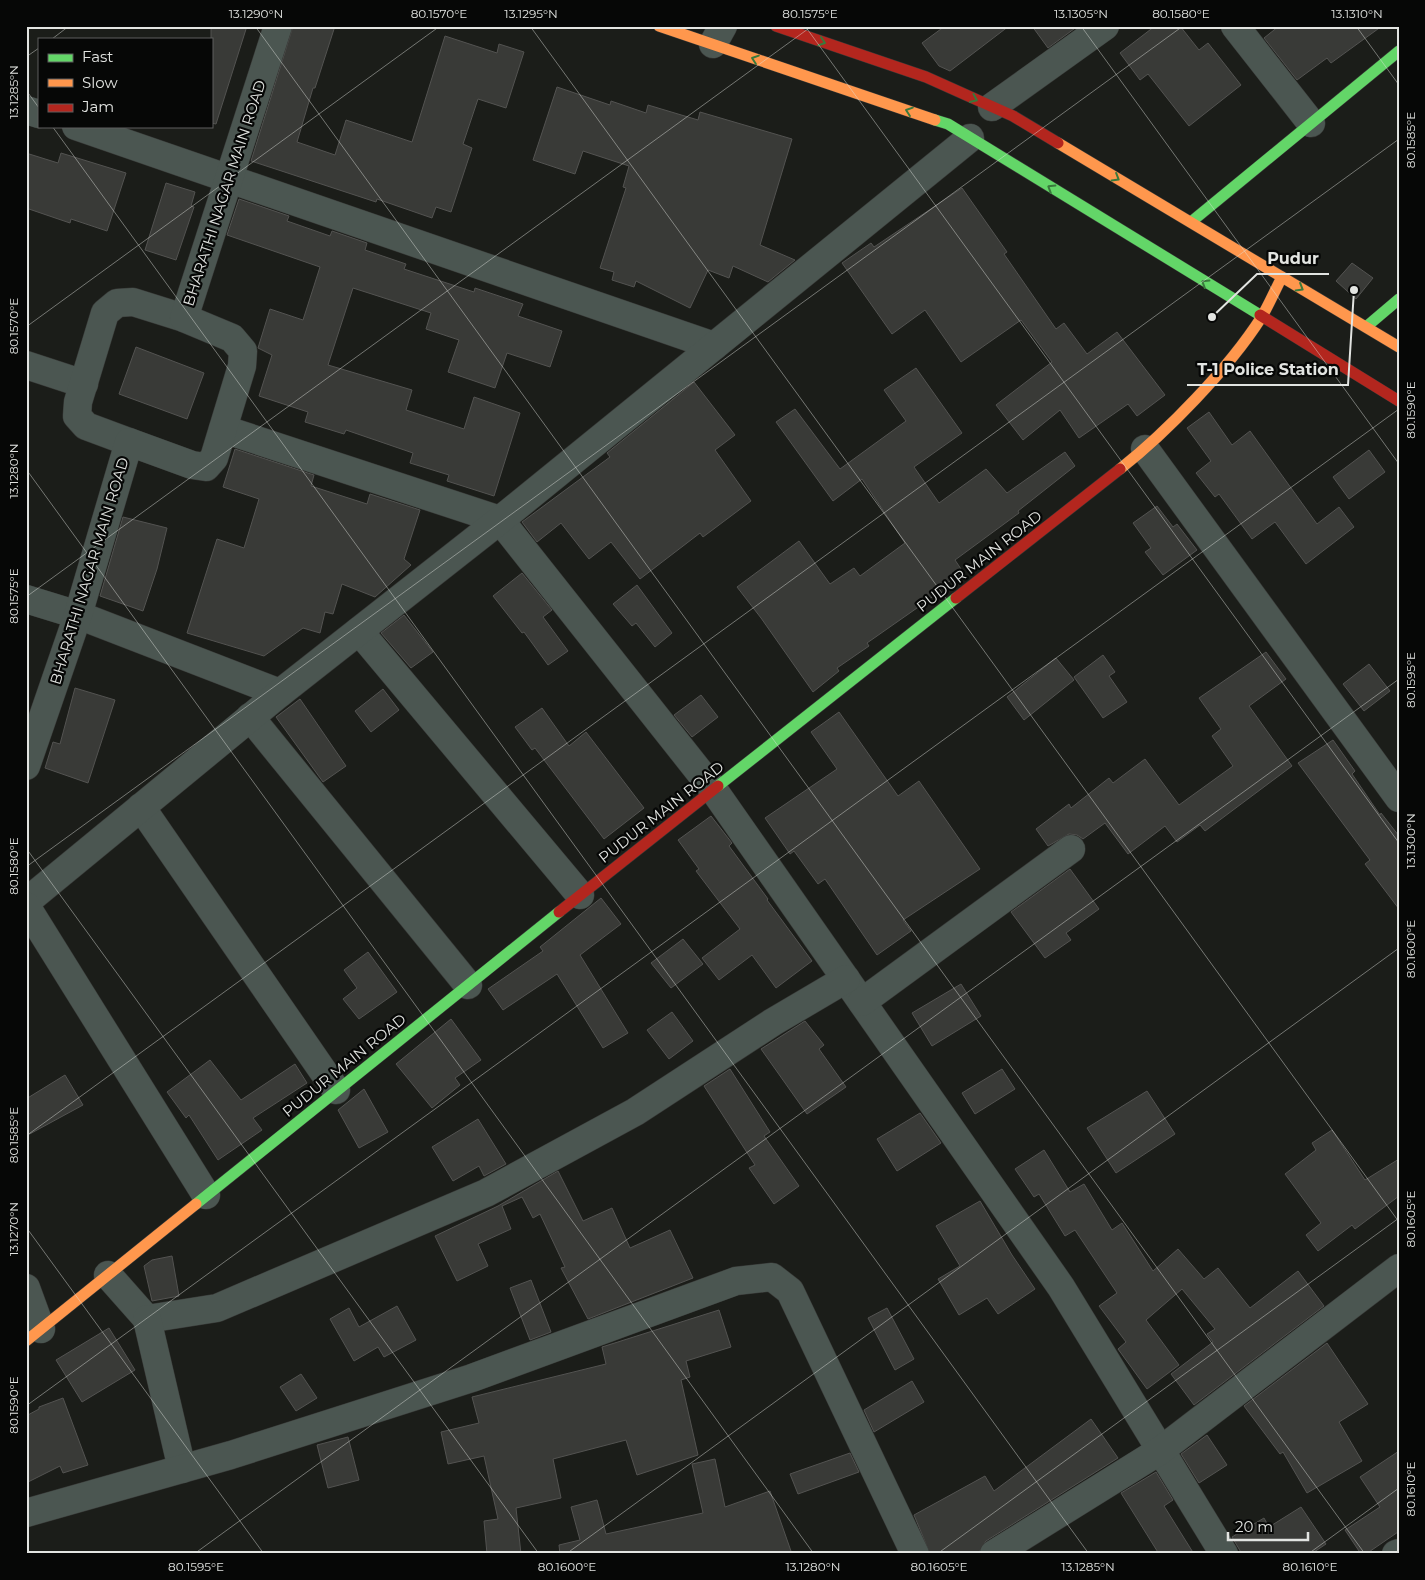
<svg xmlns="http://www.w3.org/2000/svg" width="1425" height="1580" font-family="Montserrat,sans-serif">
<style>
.building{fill:#393a37;stroke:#535351}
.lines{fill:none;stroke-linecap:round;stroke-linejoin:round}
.street-casing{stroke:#373836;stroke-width:29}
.fast-casing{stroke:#373836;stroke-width:12}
.slow-casing{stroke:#373836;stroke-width:12}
.jam-casing{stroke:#373836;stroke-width:12}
.street{stroke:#4b5651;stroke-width:28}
.fast{stroke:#63d668;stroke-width:11}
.slow{stroke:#ff974d;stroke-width:11}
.jam{stroke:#b3261e;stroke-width:11}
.oneway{stroke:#39793c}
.ticks{fill:none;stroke:#e2e4e1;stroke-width:1;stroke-opacity:0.45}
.labels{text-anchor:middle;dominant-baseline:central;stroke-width:4.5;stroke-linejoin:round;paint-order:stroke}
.street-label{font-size:15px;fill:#e2e4e1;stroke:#060706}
.leader{fill:none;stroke:#e2e4e1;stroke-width:2}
.callout-dot{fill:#e2e4e1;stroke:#060706;stroke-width:2}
.callout-label{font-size:16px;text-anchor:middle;font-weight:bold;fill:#e2e4e1;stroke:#060706;stroke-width:4.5;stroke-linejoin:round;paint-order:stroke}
.neatline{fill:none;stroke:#e2e4e1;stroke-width:2}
.ticks-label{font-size:12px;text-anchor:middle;fill:#e2e4e1}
</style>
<rect width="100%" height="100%" fill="#1b1d19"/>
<g class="building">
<path d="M211 26H247L216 124 211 123Z"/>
<path d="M293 26H335L315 88H313L297 142 335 155 346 120 412 142 445 36 497 53 499 44 524 52 506 108 478 99 463 144 472 148 451 212 436 207 432 218 377 199 376 202 251 161Z"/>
<path d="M945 26H1009L950 71 939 66 922 43Z"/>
<path d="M1032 26H1078L1048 48Z"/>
<path d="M1155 26H1180L1199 50 1208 43 1241 85 1189 126 1148 74 1140 80 1120 53Z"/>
<path d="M1279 26H1382L1331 63 1327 58 1297 80 1264 38Z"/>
<path d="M557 87 610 105 611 101 646 113 648 105 698 120 700 112 792 139 760 245 795 260 768 282 733 266 729 278 708 270 690 308 636 281 634 287 612 280 614 272 600 268 626 188 623 187 629 166 583 151 575 174 533 160Z"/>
<path d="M26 153 58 163 61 153 126 173 107 231 71 219 70 223 26 208Z"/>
<path d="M166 183 195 192 191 206 194 207 176 260 145 250Z"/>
<path d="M962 188 1007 252 1004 254 1056 329 1064 323 1087 354 1117 332 1165 395 1137 416 1128 404 1079 438 1060 410 1023 440 996 405 1052 362 1021 320 961 362 925 310 892 334 842 263 871 243 874 247Z"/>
<path d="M239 199 289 216 287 221 330 236 332 231 367 243 365 250 406 264 404 269 474 292 475 288 523 304 518 316 562 331 550 367 507 353 495 388 448 372 459 340 426 329 431 313 353 288 328 365 412 390 406 410 464 429 474 397 520 413 494 496 447 481 449 475 410 463 413 453 346 430 344 434 305 422 308 412 259 396 272 355 258 348 270 309 303 320 320 267 227 235Z"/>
<path d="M1352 263 1373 278 1356 299 1336 281Z"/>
<path d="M136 347 204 373 187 419 119 394Z"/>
<path d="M916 368 962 433 914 467 939 503 986 469 1007 493 1065 452 1075 466 1018 511 1019 513 955 560 963 572 934 592 936 594 927 601 867 643 869 646 837 668 839 671 813 692 761 618 737 587 799 541 830 584 854 568 860 576 905 543 862 479 833 501 776 422 795 409 840 469 906 421 884 390Z"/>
<path d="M694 382 735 435 715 450 751 501 703 537 700 533 640 579 611 542 589 559 561 523 537 542 522 522 610 457 607 453Z"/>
<path d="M1209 412 1232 445 1250 431 1317 524 1339 507 1354 527 1306 564 1275 522 1252 539 1219 494 1215 497 1196 473 1211 461 1187 428Z"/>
<path d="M235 449 314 475 311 486 367 504 370 494 420 510 404 559 411 565 375 597 342 584 333 614 325 612 320 633 303 628 264 656 187 633 217 539 244 548 259 499 223 487Z"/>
<path d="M1369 450 1385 472 1349 499 1333 477Z"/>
<path d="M1157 506 1173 527 1177 524 1197 550 1163 575 1145 552 1151 548 1133 523Z"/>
<path d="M123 517 167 528 157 569 143 611 100 596Z"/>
<path d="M522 573 552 610 543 617 568 651 548 665 524 632 522 633 493 596Z"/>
<path d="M637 585 672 633 655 647 636 623 632 626 613 604Z"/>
<path d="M404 615 433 652 411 668 381 633Z"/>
<path d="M1266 652 1286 679 1249 706 1292 766 1205 831 1200 825 1177 842 1165 826 1128 854 1105 823 1083 839 1077 835 1069 834 1048 846 1036 829 1069 804 1071 808 1109 778 1113 783 1145 759 1179 805 1233 766 1212 736 1221 729 1199 698Z"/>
<path d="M1103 655 1115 672 1109 676 1127 702 1103 718 1074 677Z"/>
<path d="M1056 658 1074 680 1024 720 1007 697Z"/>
<path d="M1369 664 1390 691 1364 711 1343 684Z"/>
<path d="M75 688 115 700 88 783 45 768 53 742 60 744Z"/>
<path d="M383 689 399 710 371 732 355 711Z"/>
<path d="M701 695 718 717 692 737 674 715Z"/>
<path d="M300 699 346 766 323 782 276 717Z"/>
<path d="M542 708 569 746 586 732 644 808 604 839 535 748 532 750 515 727Z"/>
<path d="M839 712 898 796 919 781 980 869 903 920 911 931 877 955 825 879 818 884 794 851 790 854 765 818 837 769 811 732Z"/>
<path d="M1333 740 1355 771 1352 774 1380 815 1381 813 1399 836V909L1365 864 1370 860 1298 763Z"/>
<path d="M711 816 732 843 729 846 768 899 767 900 812 961 776 988 752 955 719 980 702 958 740 929 696 871 699 869 678 840Z"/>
<path d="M1070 869 1099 909 1066 933 1071 940 1045 958 1011 912Z"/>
<path d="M601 898 621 924 580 955 628 1033 603 1048 557 974 503 1010 488 989 543 951 540 947Z"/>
<path d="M683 939 703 964 671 988 651 963Z"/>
<path d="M368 952 397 992 359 1019 343 999 357 988 344 970Z"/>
<path d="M961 984 981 1016 932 1046 912 1013Z"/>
<path d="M672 1012 693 1041 669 1059 647 1030Z"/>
<path d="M451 1019 481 1060 455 1078 460 1085 432 1108 396 1064Z"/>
<path d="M805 1021 824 1045 819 1049 846 1087 807 1114 761 1049Z"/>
<path d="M210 1060 241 1100 295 1064 307 1083 253 1118 262 1130 218 1160 189 1115 186 1118 167 1092Z"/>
<path d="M730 1069 770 1132 764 1136 799 1186 774 1204 749 1168 755 1165 704 1086Z"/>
<path d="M1002 1069 1015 1089 975 1114 962 1093Z"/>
<path d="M65 1075 83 1105 26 1136V1099Z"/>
<path d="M364 1089 388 1132 359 1148 338 1110Z"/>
<path d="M1147 1091 1175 1134 1116 1173 1087 1128Z"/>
<path d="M920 1113 941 1143 897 1171 877 1139Z"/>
<path d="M478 1119 506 1164 484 1176 479 1166 453 1181 432 1147Z"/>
<path d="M1332 1130 1365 1180 1399 1159V1196L1355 1229 1352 1225 1318 1251 1306 1235 1321 1223 1285 1174 1316 1150 1312 1143Z"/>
<path d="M1044 1150 1070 1192 1084 1184 1112 1230 1122 1223 1153 1271 1178 1249 1204 1279 1218 1268 1250 1308 1298 1271 1324 1306 1194 1405 1171 1374 1213 1342 1207 1334 1215 1329 1182 1289 1146 1320 1179 1365 1147 1389 1118 1349 1126 1342 1099 1306 1117 1293 1075 1230 1065 1236 1039 1194 1034 1197 1015 1169Z"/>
<path d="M558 1171 583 1221 612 1208 630 1248 670 1230 693 1278 588 1319 561 1268 565 1267 540 1214 533 1218 522 1197 502 1206 511 1229 478 1244 488 1266 457 1281 435 1236 498 1206Z"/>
<path d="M980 1201 1012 1255 1035 1289 998 1314 987 1298 959 1315 938 1279 960 1266 936 1226Z"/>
<path d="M172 1256 179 1296 152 1301 144 1266 152 1260Z"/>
<path d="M531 1280 551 1332 530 1340 510 1288Z"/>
<path d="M397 1306 416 1340 384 1357 378 1347 354 1361 330 1319 349 1308 359 1327Z"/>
<path d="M887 1308 914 1359 895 1370 868 1318Z"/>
<path d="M719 1310 731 1347 686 1361 690 1377 681 1380 698 1455 637 1475 626 1440 553 1459 561 1498 516 1508 521 1554H487L484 1521 498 1519 484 1456 448 1464 441 1432 479 1423 472 1397 606 1364 602 1347Z"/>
<path d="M109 1328 135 1370 82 1402 56 1360Z"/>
<path d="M1327 1343 1368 1404 1339 1422 1362 1461 1307 1493 1283 1452 1280 1454 1244 1406Z"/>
<path d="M301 1374 317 1398 296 1411 280 1387Z"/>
<path d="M912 1381 924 1402 874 1432 864 1410Z"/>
<path d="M63 1398 88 1465 63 1473 60 1466 26 1483V1416L39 1409V1407Z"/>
<path d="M1091 1419 1118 1458 986 1541 978 1554H930L914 1515 985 1476 994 1491Z"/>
<path d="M1207 1435 1227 1465 1199 1483 1181 1454Z"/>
<path d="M348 1437 359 1480 328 1488 317 1445Z"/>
<path d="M1399 1451V1534L1398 1532 1366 1554H1361L1345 1530 1380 1507 1360 1477Z"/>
<path d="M850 1453 859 1472 798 1494 790 1474Z"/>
<path d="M715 1459 725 1507 770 1491 792 1554H560L559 1545 580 1540 571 1507 597 1500 606 1534 703 1513 692 1464Z"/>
<path d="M1156 1472 1173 1500 1164 1506 1194 1554H1159L1121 1493Z"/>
<path d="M1301 1507 1326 1544 1311 1554H1242L1232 1537 1264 1518 1269 1527Z"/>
</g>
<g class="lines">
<g class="street-casing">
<g id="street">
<path d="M1235 26 1311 123"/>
<path d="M713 44 723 26"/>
<path d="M992 107 1105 26"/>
<path d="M26 110 39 114"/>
<path d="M76 126 714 346"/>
<path d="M26 365 84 384"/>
<path d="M223 429 500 520 713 789 1061 1287 1224 1554"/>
<path d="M129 442 86 426 77 416 78 402 105 313 117 303 133 302 184 318"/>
<path d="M1145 449 1399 798"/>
<path d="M26 599 78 615 280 693"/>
<path d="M359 631 580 895"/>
<path d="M250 717 468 985"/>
<path d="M26 766 78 615 129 442 192 465 206 467 214 458 242 366 243 351 232 338 184 318 278 26"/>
<path d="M141 807 336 1090"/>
<path d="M26 902 280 693 500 520 970 138"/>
<path d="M26 906 206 1195"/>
<path d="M862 1002 1071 849"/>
<path d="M108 1275 147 1319 217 1308 486 1193 635 1112 773 1022 846 979"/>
<path d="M26 1288 41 1329"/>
<path d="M147 1319 182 1469"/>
<path d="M26 1513 231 1455 472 1378 736 1281 772 1277 790 1291 915 1554"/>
<path d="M994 1554 1161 1450 1399 1268"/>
<path d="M1396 1554 1399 1553"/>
</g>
</g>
<g class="fast-casing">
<g id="fast">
<path d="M935 120 948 124 1260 315"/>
<path d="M1191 222 1399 51"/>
<path d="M1366 327 1399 299"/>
<path d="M718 786 956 598"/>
<path d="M196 1204 559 912"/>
</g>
</g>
<g class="slow-casing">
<g id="slow">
<path d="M659 26 935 120"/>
<path d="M1058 143 1399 347"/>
<path d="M1120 469C1167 432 1229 368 1261 318 1269 305 1275 290 1282 277"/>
<path d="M26 1341 196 1204"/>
</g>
</g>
<g class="jam-casing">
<g id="jam">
<path d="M776 26 926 77 1013 116 1058 143"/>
<path d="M1260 315 1399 401"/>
<path d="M956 598 1120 469"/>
<path d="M559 912 718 786"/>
</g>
</g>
<use href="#street" class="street"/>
<use href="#fast" class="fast"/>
<use href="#slow" class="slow"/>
<use href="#jam" class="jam"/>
</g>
<defs><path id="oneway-chevron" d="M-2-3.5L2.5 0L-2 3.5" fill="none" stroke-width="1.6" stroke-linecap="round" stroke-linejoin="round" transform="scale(1.25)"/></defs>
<g class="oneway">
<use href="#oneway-chevron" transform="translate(822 42) rotate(19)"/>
<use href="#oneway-chevron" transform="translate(755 59) rotate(-161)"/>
<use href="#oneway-chevron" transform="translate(974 99) rotate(24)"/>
<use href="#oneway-chevron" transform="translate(909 111) rotate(-161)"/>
<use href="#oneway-chevron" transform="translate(1116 178) rotate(31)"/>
<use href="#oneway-chevron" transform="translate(1051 188) rotate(-148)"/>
<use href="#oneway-chevron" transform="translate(1205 283) rotate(-148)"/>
<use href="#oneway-chevron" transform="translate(1300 288) rotate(31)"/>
</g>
<path class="ticks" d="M255 26 1365 1554M530 26 1399 1222M805 26 1399 843M1081 26 1399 464M1356 26 1399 85M52 39 69 26M26 57 39 48M26 90 39 108M52 126 1089 1554M26 327 440 26M26 469 814 1554M26 597 812 26M26 848 539 1554M26 867 1183 26M26 1136 1399 139M26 1227 264 1554M26 1406 1399 409M194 1554 1399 679M566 1554 1399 948M937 1554 1399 1218M1308 1554 1399 1488"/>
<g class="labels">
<g class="street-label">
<text transform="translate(224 193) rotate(-72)">BHARATHI NAGAR MAIN ROAD</text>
<text transform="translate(979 561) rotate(-38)">PUDUR MAIN ROAD</text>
<text transform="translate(89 571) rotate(-73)">BHARATHI NAGAR MAIN ROAD</text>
<text transform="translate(661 812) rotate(-38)">PUDUR MAIN ROAD</text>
<text transform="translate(344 1065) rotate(-39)">PUDUR MAIN ROAD</text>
</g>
</g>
<path class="leader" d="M1212 317L1257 274H1329M1354 290L1348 385H1187"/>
<g class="callout-dot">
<circle cx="1212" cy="317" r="5"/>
<circle cx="1354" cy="290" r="5"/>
</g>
<g class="callout-label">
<text x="1293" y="264">Pudur</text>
<text x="1268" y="375">T-1 Police Station</text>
</g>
<rect width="1425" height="1580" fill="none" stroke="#060706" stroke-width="55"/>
<rect x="38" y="38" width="175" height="90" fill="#060706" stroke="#5e5f5e"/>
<rect x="48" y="54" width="25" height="8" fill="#63d668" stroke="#5e5f5e"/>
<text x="82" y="62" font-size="15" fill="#e2e4e1">Fast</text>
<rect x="48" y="79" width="25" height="8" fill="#ff974d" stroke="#5e5f5e"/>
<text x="82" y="88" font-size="15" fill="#e2e4e1">Slow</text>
<rect x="48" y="104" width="25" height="8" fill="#b3261e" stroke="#5e5f5e"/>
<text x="82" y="112" font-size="15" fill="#e2e4e1">Jam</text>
<path d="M1228 1532v8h80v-8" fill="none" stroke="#e2e4e1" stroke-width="2.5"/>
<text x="1235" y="1532" font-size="15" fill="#e2e4e1" stroke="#060706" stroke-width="4" paint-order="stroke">20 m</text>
<rect x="28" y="28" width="1370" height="1524" class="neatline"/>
<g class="ticks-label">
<text x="256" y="18">13.1290°N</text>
<text x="439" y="18">80.1570°E</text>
<text x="531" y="18">13.1295°N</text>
<text x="810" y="18">80.1575°E</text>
<text x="1081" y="18">13.1305°N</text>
<text x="1181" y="18">80.1580°E</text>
<text x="1357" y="18">13.1310°N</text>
<text transform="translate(14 92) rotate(-90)" y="4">13.1285°N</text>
<text transform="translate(1411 140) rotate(-90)" y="4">80.1585°E</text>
<text transform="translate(14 326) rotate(-90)" y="4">80.1570°E</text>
<text transform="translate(1411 410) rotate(-90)" y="4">80.1590°E</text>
<text transform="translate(14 471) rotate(-90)" y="4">13.1280°N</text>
<text transform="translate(14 596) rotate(-90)" y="4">80.1575°E</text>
<text transform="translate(1411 680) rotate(-90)" y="4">80.1595°E</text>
<text transform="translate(1411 841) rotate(-90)" y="4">13.1300°N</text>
<text transform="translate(14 866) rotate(-90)" y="4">80.1580°E</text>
<text transform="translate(1411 949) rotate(-90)" y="4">80.1600°E</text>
<text transform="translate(14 1135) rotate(-90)" y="4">80.1585°E</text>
<text transform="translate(1411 1219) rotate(-90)" y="4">80.1605°E</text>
<text transform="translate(14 1229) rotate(-90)" y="4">13.1270°N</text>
<text transform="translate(14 1405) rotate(-90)" y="4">80.1590°E</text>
<text transform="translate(1411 1489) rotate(-90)" y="4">80.1610°E</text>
<text x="196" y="1571">80.1595°E</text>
<text x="567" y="1571">80.1600°E</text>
<text x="813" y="1571">13.1280°N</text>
<text x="939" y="1571">80.1605°E</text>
<text x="1088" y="1571">13.1285°N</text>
<text x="1310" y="1571">80.1610°E</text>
</g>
</svg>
